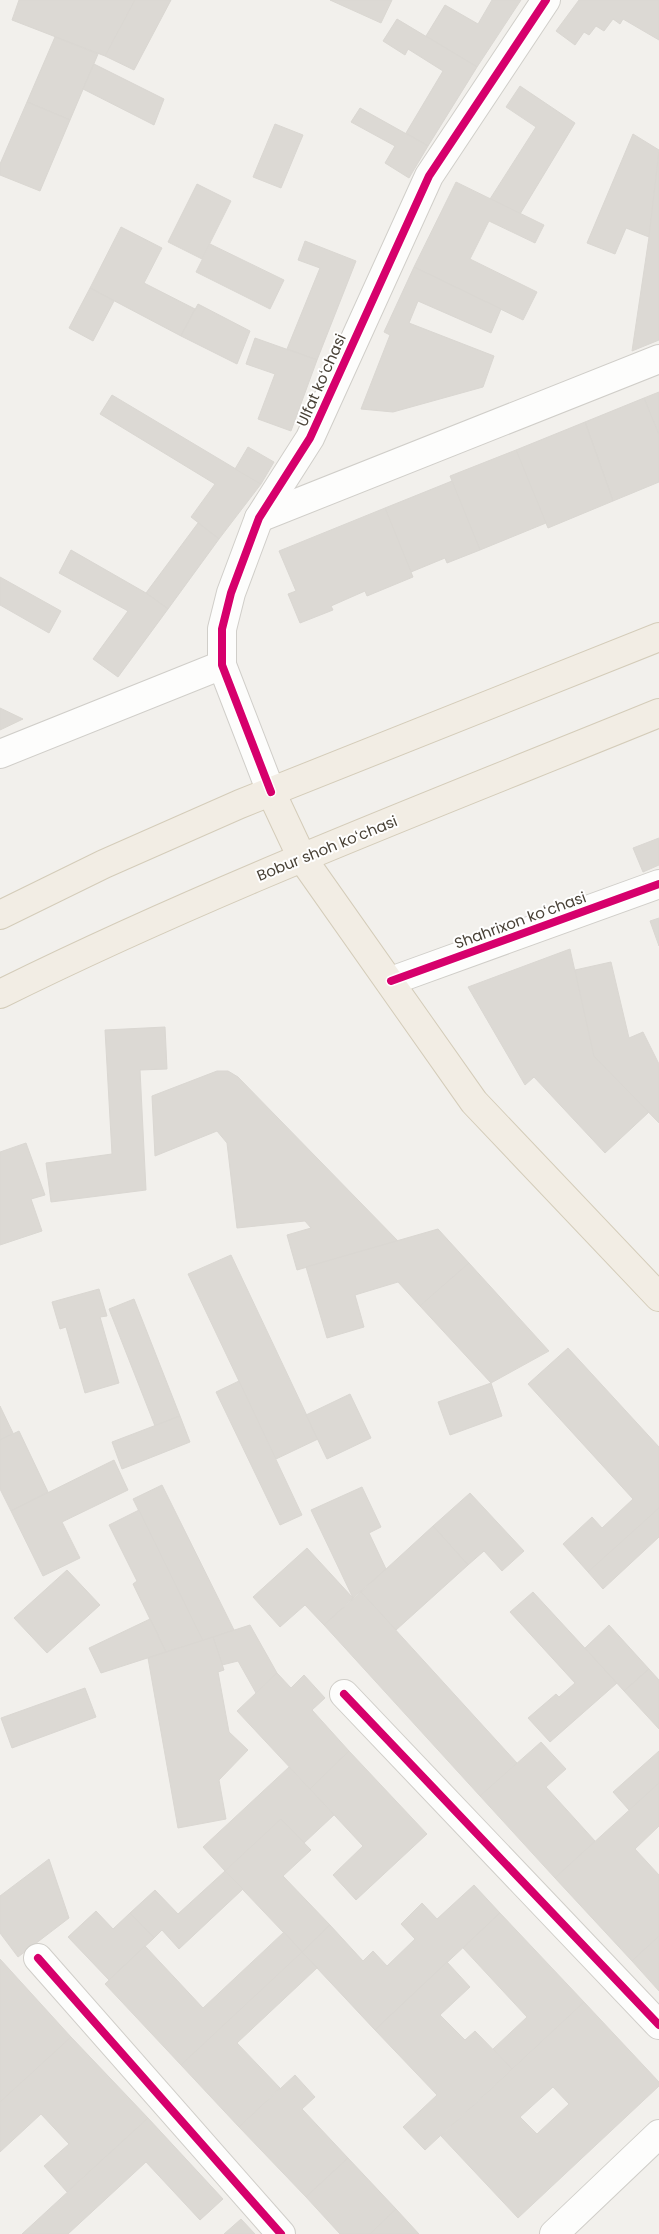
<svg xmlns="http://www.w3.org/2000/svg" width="659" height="2234" font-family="Poppins,sans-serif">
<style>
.building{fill:#dcd9d4;stroke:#dad7d2;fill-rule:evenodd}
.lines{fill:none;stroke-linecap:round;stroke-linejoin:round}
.minor-casing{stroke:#d0cec9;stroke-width:30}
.major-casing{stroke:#d4ccb9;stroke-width:30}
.minor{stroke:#fdfdfc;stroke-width:28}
.major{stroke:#f2ede4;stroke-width:28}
.cycleway-casing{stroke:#fff;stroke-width:11}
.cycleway{stroke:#d6006c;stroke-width:8}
.labels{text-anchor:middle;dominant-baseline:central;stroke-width:4;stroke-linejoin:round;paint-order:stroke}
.street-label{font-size:15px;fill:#494237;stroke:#fff}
</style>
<rect width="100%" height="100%" fill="#f2f0ec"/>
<g class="building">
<path d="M19 0H135L105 56 12 20Z"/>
<path d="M135 0H171L134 70 105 56Z"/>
<path d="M330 0H392L381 23Z"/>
<path d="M492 0H521L477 67 426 36 445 5 478 24Z"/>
<path d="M579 0H659V40L623 19 620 24 613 19 604 31 596 26 589 35 584 32 575 45 556 31Z"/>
<path d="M397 19 477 67 428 146 406 133 443 71 408 49 405 55 383 41Z"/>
<path d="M55 37 98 54 70 120 27 102Z"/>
<path d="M94 64 164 99 154 125 83 89Z"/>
<path d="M520 86 575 123 520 214 490 199 536 127 506 107Z"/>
<path d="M27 102 70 120 40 191 0 175V164Z"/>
<path d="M360 108 428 146 409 178 385 163 395 146 351 122Z"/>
<path d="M275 124 303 135 281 188 253 177Z"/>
<path d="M633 134 659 150 649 237 626 228 615 254 587 243Z"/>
<path d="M659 152V340L632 351 649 237Z"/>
<path d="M456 182 544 225 535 243 489 221 470 259 537 292 523 320 414 267Z"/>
<path d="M197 184 231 201 202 259 168 242Z"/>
<path d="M121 227 162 248 144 283 195 309 181 336 90 288Z"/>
<path d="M305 241 356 261 317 360 287 349 320 268 298 260Z"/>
<path d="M210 244 284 280 270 309 196 272Z"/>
<path d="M414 267 501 309 491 333 418 301 409 323 494 356 483 387 393 412 361 409 390 335 384 332Z"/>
<path d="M90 288 114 301 93 341 69 328Z"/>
<path d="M198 304 250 331 237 364 181 336Z"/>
<path d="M255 338 317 360 291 431 258 419 275 374 246 364Z"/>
<path d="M659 392V435L644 398Z"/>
<path d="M112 395 261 484 219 539 191 517 215 484 100 414Z"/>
<path d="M644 398 659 435V482L613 501 585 422Z"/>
<path d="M585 422 613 501 548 528 516 450Z"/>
<path d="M248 447 274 462 261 484 235 469Z"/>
<path d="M516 450 546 523 480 550 450 476Z"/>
<path d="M452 481 480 550 447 563 445 558 411 572 385 508Z"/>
<path d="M385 508 413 577 367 596 365 591 331 606 333 610 300 623 288 594 296 591 279 551Z"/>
<path d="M198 523 219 539 168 609 146 593Z"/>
<path d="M71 550 146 593 168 609 118 677 93 659 128 611 59 573Z"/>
<path d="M0 577 61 611 49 633 0 605Z"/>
<path d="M0 708 23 719 0 730Z"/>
<path d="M659 838V865L643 872 633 848Z"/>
<path d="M659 918V946L650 921Z"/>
<path d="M570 949 594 1056 649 1112 605 1153 534 1077 525 1085 468 987Z"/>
<path d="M611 962 629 1038 643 1032 659 1064V1123L594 1056 575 970Z"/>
<path d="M165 1027 167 1069 140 1070 146 1190 51 1202 46 1163 112 1154 105 1030Z"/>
<path d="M217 1071H228L238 1077 398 1241 297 1270 287 1235 311 1228 305 1221 237 1228 227 1143 217 1131 155 1156 152 1096Z"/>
<path d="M26 1143 45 1195 31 1199 42 1231 0 1245V1152Z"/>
<path d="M438 1229 469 1263 420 1306 398 1282 355 1295 364 1327 327 1338 306 1267Z"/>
<path d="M231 1255 318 1439 276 1459 188 1274Z"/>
<path d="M469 1263 549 1351 491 1383 420 1306Z"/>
<path d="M99 1289 107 1316 100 1317 119 1383 85 1393 66 1327 60 1329 52 1302Z"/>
<path d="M134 1299 180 1416 155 1426 109 1309Z"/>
<path d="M568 1348 659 1447V1508L588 1572 563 1544 592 1517 602 1528 633 1499 528 1384Z"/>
<path d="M239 1381 302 1515 280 1525 216 1392Z"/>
<path d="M491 1383 502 1416 450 1435 438 1402Z"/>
<path d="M350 1394 371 1438 327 1459 306 1415Z"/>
<path d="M0 1406 13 1433 0 1440Z"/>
<path d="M180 1416 190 1442 122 1469 112 1442Z"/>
<path d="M19 1431 48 1492 11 1511 0 1489V1440Z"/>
<path d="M114 1460 128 1490 62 1522 80 1558 43 1576 11 1511Z"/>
<path d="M162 1485 234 1630 203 1641 133 1499Z"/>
<path d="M362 1487 381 1527 369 1533 386 1569 353 1598 311 1510Z"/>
<path d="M470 1493 524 1551 502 1571 484 1551 468 1565 433 1526Z"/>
<path d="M659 1508V1537L603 1589 588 1572Z"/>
<path d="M139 1510 203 1641 166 1652 133 1584 137 1581 109 1525Z"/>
<path d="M433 1526 468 1565 396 1630 361 1592Z"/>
<path d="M307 1548 353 1598 324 1625 305 1605 280 1627 253 1597Z"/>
<path d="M67 1570 100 1605 47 1653 14 1618Z"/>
<path d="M361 1592 517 1763 480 1796 324 1625Z"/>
<path d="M533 1592 617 1683 550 1742 528 1718 556 1694 559 1697 575 1683 510 1612Z"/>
<path d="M150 1619 166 1652 101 1673 89 1648Z"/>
<path d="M250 1625 277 1673 256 1693 238 1661 222 1665 213 1637Z"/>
<path d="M609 1625 649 1669 624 1691 585 1648Z"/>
<path d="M213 1637 224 1670 218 1672 229 1732 248 1750 219 1780 226 1819 178 1828 148 1658Z"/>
<path d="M649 1669 659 1680V1729L624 1691Z"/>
<path d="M277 1673 291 1688 304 1675 325 1698 312 1710 349 1751 310 1789 237 1711Z"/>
<path d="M85 1688 96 1717 12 1748 1 1718Z"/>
<path d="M541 1742 566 1769 546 1787 595 1841 555 1878 480 1796Z"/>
<path d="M349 1751 427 1834 356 1900 333 1875 363 1846 310 1789Z"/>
<path d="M659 1751V1783L629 1810 613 1792Z"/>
<path d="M289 1767 334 1815 304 1843 281 1819 225 1871 203 1847Z"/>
<path d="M659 1783V1826L635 1849 659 1875V1936L632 1961 555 1878Z"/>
<path d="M281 1819 311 1850 283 1876 330 1925 302 1952 225 1871Z"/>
<path d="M49 1859 69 1918 18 1957 0 1933V1896Z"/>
<path d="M225 1871 243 1889 179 1949 162 1930 154 1938 130 1913 155 1890 178 1914Z"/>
<path d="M474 1885 500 1913 375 2030 302 1952 330 1925 363 1961 373 1951 387 1966 415 1939 401 1924 422 1903 437 1919Z"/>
<path d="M96 1911 113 1929 130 1913 154 1938 109 1980 68 1937Z"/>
<path d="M500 1913 584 2002 512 2069 493 2049 527 2017 463 1948Z"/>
<path d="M284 1932 302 1952 181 2065 105 1984 145 1946 203 2008Z"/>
<path d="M659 1936V1991L632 1961Z"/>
<path d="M302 1952 317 1968 237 2043 280 2088 239 2127 181 2065Z"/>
<path d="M0 1959 71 2037 0 2102Z"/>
<path d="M447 1962 470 1987 440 2015 465 2040 475 2031 512 2069 425 2150 403 2127 437 2095 375 2030Z"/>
<path d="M584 2002 659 2082V2086L518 2218 441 2136ZM553 2087 569 2104 537 2134 520 2117Z"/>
<path d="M71 2037 148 2118 67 2192 44 2166 69 2144 41 2114 0 2152V2102Z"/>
<path d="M295 2075 315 2097 302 2109 348 2158 306 2197 239 2127Z"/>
<path d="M148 2118 223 2199 200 2220 146 2162 68 2234H22Z"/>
<path d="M348 2158 396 2209 370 2234H340L306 2197Z"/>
<path d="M396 2209 419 2234H370Z"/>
<path d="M241 2219 255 2234H224Z"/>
</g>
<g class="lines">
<g class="minor-casing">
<g id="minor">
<path d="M259 518 659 359"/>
<path d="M0 754 222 665"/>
<path d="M271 792 222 665V629L231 593 259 518 310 438 429 176 546 0"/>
<path d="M391 981 659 884"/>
<path d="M344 1694 659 2025"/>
<path d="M38 1958 281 2234"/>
<path d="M554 2234 659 2134"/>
</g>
</g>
<g class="major-casing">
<g id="major">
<path d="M271 792 302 858 474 1102 659 1297"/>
<path d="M0 915 104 864 240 804 659 637"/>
<path d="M0 994C214 888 438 803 659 713"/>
</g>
</g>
<use href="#minor" class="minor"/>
<use href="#major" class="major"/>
<g class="cycleway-casing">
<g id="cycleway">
<path d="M271 792 222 665V629L231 593 259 518 310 438 429 176 546 0"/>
<path d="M391 981 659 884"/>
<path d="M344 1694 659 2025"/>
<path d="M38 1958 281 2234"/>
</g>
</g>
<use href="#cycleway" class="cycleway"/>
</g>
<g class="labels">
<g class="street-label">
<text transform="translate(321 380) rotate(-66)">Ulfat koʻchasi</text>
<text transform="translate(327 848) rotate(-22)">Bobur shoh koʻchasi</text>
<text transform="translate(520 920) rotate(-20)">Shahrixon koʻchasi</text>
</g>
</g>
</svg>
